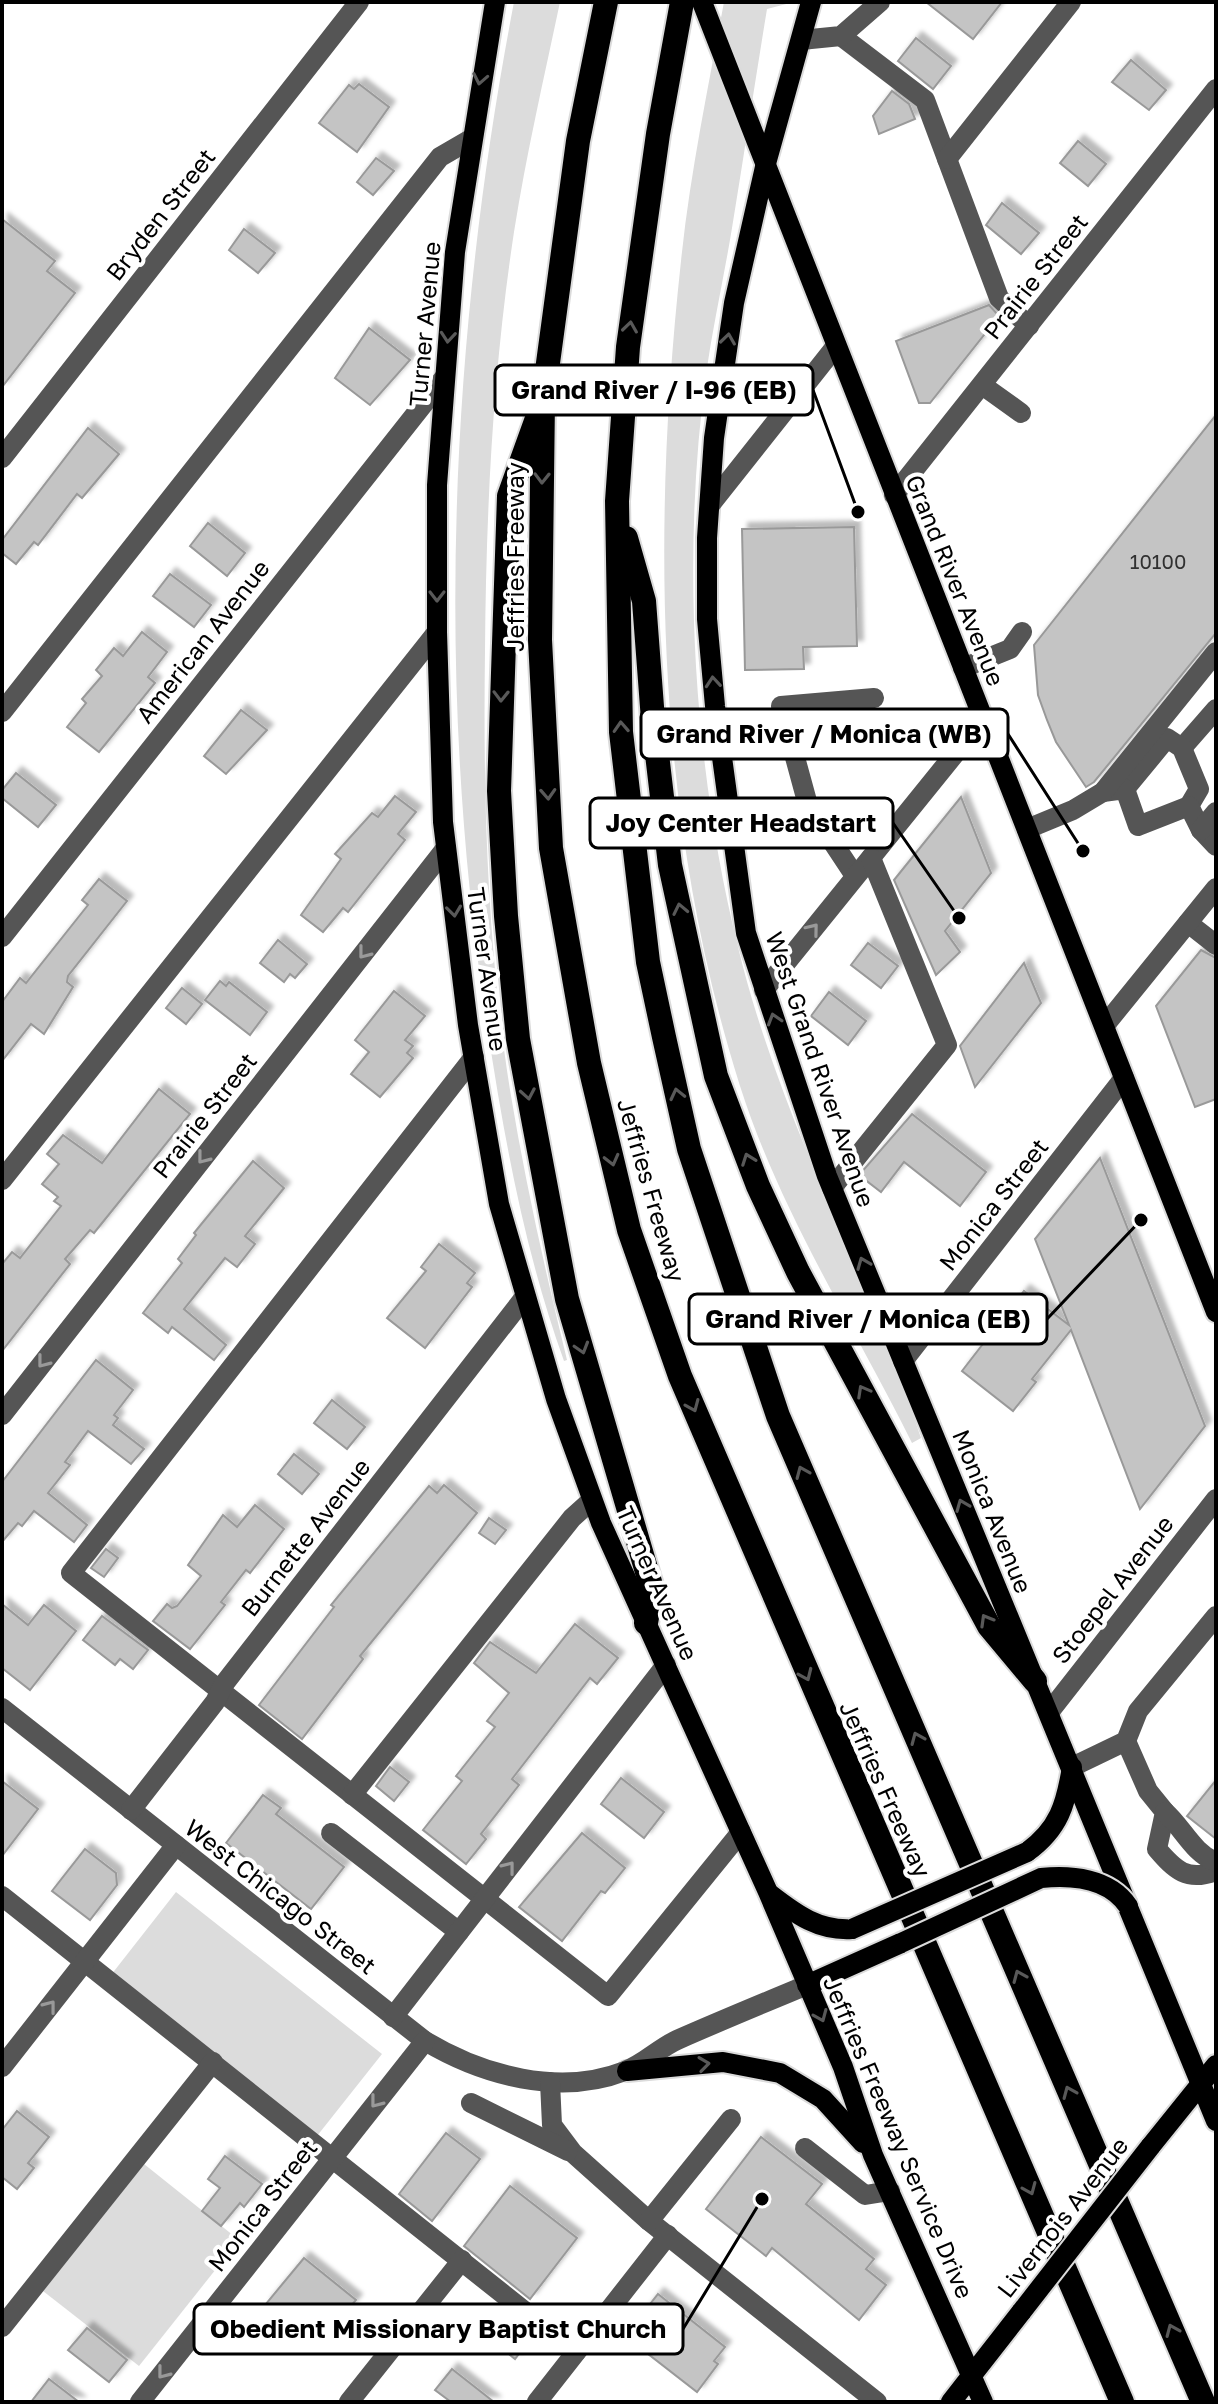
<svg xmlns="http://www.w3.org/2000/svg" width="1218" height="2404" font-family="'Golos Text',sans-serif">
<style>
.green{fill:#dcdcdc}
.building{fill:#c4c4c4;stroke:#999;stroke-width:2;filter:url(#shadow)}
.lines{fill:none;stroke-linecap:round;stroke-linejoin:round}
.major-casing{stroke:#dbdbdb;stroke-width:24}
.highway-casing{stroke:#dbdbdb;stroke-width:28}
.minor{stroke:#555;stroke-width:20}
.major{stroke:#000;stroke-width:20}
.highway{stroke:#000;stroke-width:24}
.major-bridge-casing{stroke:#dbdbdb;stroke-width:24;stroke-linecap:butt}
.major-bridge{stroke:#000;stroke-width:20}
.oneway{stroke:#595959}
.oneway2{stroke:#999}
.labels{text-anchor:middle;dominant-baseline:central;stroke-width:8;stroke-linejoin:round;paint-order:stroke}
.number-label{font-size:20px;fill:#313131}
.street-label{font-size:24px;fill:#000;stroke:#fff}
.leader{fill:none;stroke:#000;stroke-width:3}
.callout-dot{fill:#000;stroke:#fff;stroke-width:3}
.callout{fill:#fff;stroke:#000;stroke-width:3}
.callout-label{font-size:26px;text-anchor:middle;font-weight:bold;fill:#000}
</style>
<defs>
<filter id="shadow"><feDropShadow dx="6" dy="-6" stdDeviation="2" flood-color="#0004"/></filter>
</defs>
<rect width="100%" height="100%" fill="#fff"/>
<g class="green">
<path d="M514 2H560C544 78 526 155 514 232 493 370 486 511 485 651 483 798 487 945 510 1090 525 1181 545 1270 567 1360L564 1361C525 1253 504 1138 487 1025 435 685 449 340 514 2Z"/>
<path d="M724 2H794L767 9C755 82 744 155 732 228 724 277 713 325 706 374 681 559 693 765 738 947 779 1117 866 1272 921 1438L912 1443C854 1326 780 1212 740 1086 656 821 651 535 681 261 690 174 708 88 724 2Z"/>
<path d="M176 1892 382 2054 317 2136 111 1975Z"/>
<path d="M144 2164 239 2240 139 2366 43 2291Z"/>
</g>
<g class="building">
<path d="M926 2H1002L973 39Z"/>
<path d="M916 38 951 66 933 89 898 61Z"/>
<path d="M1131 60 1166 90 1149 110 1112 82Z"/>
<path d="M359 84 389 107 357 152 319 123 349 85 354 89Z"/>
<path d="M892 91 909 104 915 119 879 134 873 116Z"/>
<path d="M1078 141 1106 164 1088 186 1060 163Z"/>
<path d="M376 158 394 171 373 195 357 182Z"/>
<path d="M1002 203 1039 233 1021 254 986 225Z"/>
<path d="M2 219 55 261 47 271 75 293 2 387Z"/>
<path d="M244 229 275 253 258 273 229 250Z"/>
<path d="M989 305 999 316 930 403H919L896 341Z"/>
<path d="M369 328 410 360 370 405 335 378Z"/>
<path d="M1216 415V633L1094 782 1086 787 1056 742 1047 720 1038 695 1034 645Z"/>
<path d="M88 428 119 454 82 498 77 494 38 545 34 542 16 564 2 553V540Z"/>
<path d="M208 523 245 553 227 576 190 546Z"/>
<path d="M854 527 857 646 803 647 804 669 745 670 742 529Z"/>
<path d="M170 574 211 605 194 627 153 596Z"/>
<path d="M142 632 167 652 148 677 155 683 99 752 67 727 86 703 82 699 102 676 96 670 114 648 123 656Z"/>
<path d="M241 710 267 730 226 774 204 756Z"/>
<path d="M16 773 56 805 38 827 2 798V790Z"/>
<path d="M395 796 416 812 398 834 405 840 348 912 343 908 323 932 301 915 341 859 335 854 372 813 378 817Z"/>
<path d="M961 797 991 873 945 931 960 952 936 975 894 880Z"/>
<path d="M99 879 127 901 68 976 67 982 73 987 44 1034 31 1024 2 1061V1002L20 978 26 983 88 905 82 900Z"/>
<path d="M278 940 307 964 295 978 290 974 284 982 260 963Z"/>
<path d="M868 943 898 966 881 988 851 965Z"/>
<path d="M1201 950 1216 958V1099L1195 1107 1156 1006Z"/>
<path d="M1024 963 1041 1003 975 1087 960 1046Z"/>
<path d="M220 981 226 986 229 982 267 1012 250 1035 205 1000Z"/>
<path d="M182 988 202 1004 186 1024 166 1008Z"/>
<path d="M394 991 425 1016 405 1040 413 1046 407 1053 413 1058 380 1097 351 1074 369 1052 355 1040Z"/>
<path d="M829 992 866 1021 848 1045 811 1016Z"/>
<path d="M159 1089 190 1114 94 1233 90 1230 65 1259 70 1264 2 1351V1264L12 1252 20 1258 61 1206 54 1201 58 1197 42 1184 59 1164 47 1154 63 1135 102 1163Z"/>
<path d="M912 1114 986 1172 960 1206 904 1162 881 1192 859 1175Z"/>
<path d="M1100 1158 1205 1426 1140 1509 1071 1330 1032 1379 1036 1382 1013 1411 962 1371 1024 1291 1069 1325 1035 1239Z"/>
<path d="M253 1161 284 1188 245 1236 255 1244 237 1267 225 1258 184 1309 226 1345 214 1360 172 1327 168 1333 143 1313 182 1263 178 1259 196 1235 194 1233Z"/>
<path d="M439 1244 475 1273 467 1283 472 1287 425 1348 387 1318 426 1271 421 1267Z"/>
<path d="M96 1360 133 1390 114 1415 118 1418 113 1425 144 1449 131 1464 88 1431 65 1462 70 1465 48 1493 87 1525 74 1542 34 1511 22 1526 18 1523 2 1542V1482Z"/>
<path d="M332 1400 365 1427 347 1449 314 1423Z"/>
<path d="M294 1454 319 1474 302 1494 278 1474Z"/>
<path d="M444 1485 477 1513 360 1656 363 1659 302 1739 259 1705 334 1607 331 1605 429 1486 437 1493Z"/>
<path d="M255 1505 284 1529 250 1573 246 1570 221 1602 225 1605 190 1649 153 1621 167 1604 172 1608 177 1606 201 1576 188 1565 223 1515 237 1527Z"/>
<path d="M489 1518 506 1530 495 1544 479 1533Z"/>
<path d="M106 1549 118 1558 104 1577 91 1568Z"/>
<path d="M2 1604 28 1625 44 1605 76 1631 30 1690 2 1668Z"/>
<path d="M102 1616 148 1650 133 1669 120 1659 115 1665 83 1640Z"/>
<path d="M575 1624 618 1658 597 1684 590 1678 512 1779 519 1785 481 1834 486 1839 466 1864 423 1830 462 1781 456 1776 495 1727 487 1721 509 1693 474 1663 490 1642 536 1673Z"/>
<path d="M390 1767 409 1782 394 1801 376 1786Z"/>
<path d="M621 1778 664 1812 644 1838 601 1804Z"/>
<path d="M1216 1780V1839L1187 1816Z"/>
<path d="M2 1781 38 1809 2 1856Z"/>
<path d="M263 1795 281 1808 276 1814 344 1867 311 1909 226 1843Z"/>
<path d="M582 1833 625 1868 605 1893 601 1891 562 1941 519 1907Z"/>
<path d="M85 1849 116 1873 117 1885 90 1920 52 1891Z"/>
<path d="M17 2111 49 2137 28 2163 34 2168 17 2189 2 2177V2130Z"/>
<path d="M446 2133 480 2159 432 2221 399 2194Z"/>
<path d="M761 2137 822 2184 806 2204 874 2259 866 2269 886 2285 859 2320 772 2248 766 2256 706 2209Z"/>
<path d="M225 2156 262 2184 244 2207 240 2203 221 2226 202 2211 220 2188 208 2179Z"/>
<path d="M510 2186 577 2238 530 2299 464 2246Z"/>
<path d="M304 2258 356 2300 338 2322 330 2315 309 2341 265 2305Z"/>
<path d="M658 2294 725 2347 714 2361 718 2364 697 2392 625 2336Z"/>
<path d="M498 2307 532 2337 515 2359 479 2330Z"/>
<path d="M87 2328 127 2360 109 2382 68 2350Z"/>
<path d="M452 2369 494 2402H451L435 2390Z"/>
<path d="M49 2379 79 2402H31Z"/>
</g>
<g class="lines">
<g class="major-casing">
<g id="major">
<path d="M495 2 455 252 437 485V632L443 822 468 1025 499 1204 556 1399 601 1523 768 1892 843 2067 873 2155 983 2402"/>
<path d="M702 2 1216 1312"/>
<path d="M811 2 765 167 734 303 714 438 707 538V619L715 706 746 933 827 1176 1216 2121"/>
<path d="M1027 1852C1059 1829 1066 1804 1072 1767"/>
<path d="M771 1895C797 1915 819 1931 852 1929"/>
<path d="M807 1985 901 1943"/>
<path d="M627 2071 723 2062 780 2073 823 2099 863 2143"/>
<path d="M1150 2147 1216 2065"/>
<path d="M951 2402 1022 2311"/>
</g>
</g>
<g class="highway-casing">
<g id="highway">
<path d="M606 2 578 141 543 400 540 640 551 848 589 1063 629 1230 680 1376 1122 2402"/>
<path d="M682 2 658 134 628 347 617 501 621 732 648 962 664 1037 689 1149 778 1416 1203 2402"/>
<path d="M536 421 509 496 499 791 506 916 518 1039 567 1299 652 1589 646 1623"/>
<path d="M626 538 644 601 653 720 670 865 716 1076 758 1186 798 1272 989 1626 1035 1681"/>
</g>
</g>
<g class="minor">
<path d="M841 36 925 100 999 298 1029 326"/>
<path d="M801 40 841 36 880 2"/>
<path d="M947 159 1071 2"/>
<path d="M982 385 1021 413"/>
<path d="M2 458 359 2"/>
<path d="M894 495 1216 89"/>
<path d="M710 505 836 346"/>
<path d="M963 668 1010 649 1022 632"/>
<path d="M2 712 440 157 471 139"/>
<path d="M1182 748 1216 709"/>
<path d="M1125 789 1167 738 1182 748 1199 789 1189 806"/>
<path d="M1103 792 1125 789 1138 826 1189 806 1201 830 1216 846"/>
<path d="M1027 829 1073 810 1103 792 1216 652"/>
<path d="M1201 830 1216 812"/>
<path d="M855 876 808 805 781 706 874 698"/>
<path d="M1188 923 1216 945"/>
<path d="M2 937 444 378"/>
<path d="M764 990 983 719"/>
<path d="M1105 1025 1216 888"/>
<path d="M474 1057 71 1573 608 1996 741 1832"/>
<path d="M2 1180 437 632"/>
<path d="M832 1188 947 1045 871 858"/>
<path d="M903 1361 1124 1078"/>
<path d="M2 1415 446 848"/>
<path d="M2 1708 425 2041C482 2075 559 2097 625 2071 644 2064 659 2048 677 2040 720 2021 764 2003 807 1985"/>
<path d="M1050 1711 1216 1499"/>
<path d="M1126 1741 1148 1791 1165 1812 1157 1849C1175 1870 1187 1882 1216 1871"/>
<path d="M1072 1767 1126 1741 1138 1711 1216 1616"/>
<path d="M352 1795 572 1518 592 1500"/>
<path d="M131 1810 215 1702 224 1684 524 1298"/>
<path d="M1165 1812C1183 1828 1193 1853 1216 1862"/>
<path d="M331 1833 459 1932"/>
<path d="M2 1896 576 2352"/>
<path d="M393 2017 666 1665"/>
<path d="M2 2067 176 1845"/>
<path d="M550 2082 552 2125 573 2153 649 2221 877 2402"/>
<path d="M471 2103 568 2151"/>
<path d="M805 2148 865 2195 890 2191"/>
<path d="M649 2221 731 2119"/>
<path d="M2 2327 213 2062"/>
<path d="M140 2402 425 2041"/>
<path d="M349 2402 462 2260"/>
<path d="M537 2402 668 2235"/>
</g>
<use href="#major" class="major"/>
<use href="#highway" class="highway"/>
<g class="major-bridge-casing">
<g id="major-bridge">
<path d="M852 1929 1027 1852"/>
<path d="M901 1943 1041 1878C1071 1875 1109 1878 1128 1906"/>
<path d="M1022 2311 1150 2147"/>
</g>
</g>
<use href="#major-bridge" class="major-bridge"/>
</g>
<defs><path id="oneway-chevron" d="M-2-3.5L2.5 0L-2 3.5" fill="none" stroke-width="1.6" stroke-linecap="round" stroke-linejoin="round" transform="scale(2)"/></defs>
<g class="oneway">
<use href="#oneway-chevron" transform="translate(480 79) rotate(101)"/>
<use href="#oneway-chevron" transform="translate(630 327) rotate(-82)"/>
<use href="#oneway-chevron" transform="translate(448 337) rotate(95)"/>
<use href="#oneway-chevron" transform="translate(728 339) rotate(-82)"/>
<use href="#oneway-chevron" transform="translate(542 478) rotate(91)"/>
<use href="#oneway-chevron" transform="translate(437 596) rotate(90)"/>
<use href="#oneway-chevron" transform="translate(713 682) rotate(-95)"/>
<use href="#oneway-chevron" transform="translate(501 696) rotate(91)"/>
<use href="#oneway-chevron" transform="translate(621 727) rotate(-93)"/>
<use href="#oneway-chevron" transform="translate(548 794) rotate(87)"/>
<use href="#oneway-chevron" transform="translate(680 909) rotate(-102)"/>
<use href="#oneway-chevron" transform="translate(454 911) rotate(83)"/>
<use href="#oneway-chevron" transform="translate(774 1019) rotate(-107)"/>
<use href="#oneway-chevron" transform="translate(528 1094) rotate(80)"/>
<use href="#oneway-chevron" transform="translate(677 1094) rotate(-103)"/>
<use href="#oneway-chevron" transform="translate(748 1159) rotate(-110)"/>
<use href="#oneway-chevron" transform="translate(612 1160) rotate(76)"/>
<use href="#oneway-chevron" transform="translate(863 1263) rotate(-112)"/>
<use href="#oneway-chevron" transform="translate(582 1348) rotate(73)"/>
<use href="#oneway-chevron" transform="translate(863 1391) rotate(-119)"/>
<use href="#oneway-chevron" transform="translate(693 1406) rotate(67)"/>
<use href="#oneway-chevron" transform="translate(802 1472) rotate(-113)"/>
<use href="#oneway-chevron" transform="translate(962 1505) rotate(-112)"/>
<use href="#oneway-chevron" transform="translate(986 1620) rotate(-120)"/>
<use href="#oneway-chevron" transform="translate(806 1675) rotate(66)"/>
<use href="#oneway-chevron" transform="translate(917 1738) rotate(-113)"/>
<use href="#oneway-chevron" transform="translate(1019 1976) rotate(-113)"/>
<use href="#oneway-chevron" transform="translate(821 2016) rotate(67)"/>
<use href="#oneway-chevron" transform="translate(704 2064) rotate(-8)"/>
<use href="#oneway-chevron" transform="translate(1069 2092) rotate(-113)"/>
<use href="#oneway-chevron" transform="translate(1030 2189) rotate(67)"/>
<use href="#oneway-chevron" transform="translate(1172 2330) rotate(-113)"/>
</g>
<g class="oneway2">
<use href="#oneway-chevron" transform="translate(813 929) rotate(-51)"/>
<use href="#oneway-chevron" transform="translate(364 953) rotate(128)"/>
<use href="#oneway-chevron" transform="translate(203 1158) rotate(128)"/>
<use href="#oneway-chevron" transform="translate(43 1362) rotate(128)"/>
<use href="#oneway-chevron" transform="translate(509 1867) rotate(-52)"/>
<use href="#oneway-chevron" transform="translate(50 2006) rotate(-52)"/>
<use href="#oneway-chevron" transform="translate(376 2102) rotate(128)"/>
<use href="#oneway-chevron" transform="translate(163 2373) rotate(128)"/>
</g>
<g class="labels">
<g class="number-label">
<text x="1158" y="561">10100</text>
</g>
<g class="street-label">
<text transform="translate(160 214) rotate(-52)">Bryden Street</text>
<text transform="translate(1035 276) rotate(-52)">Prairie Street</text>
<text transform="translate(424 324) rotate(-85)">Turner Avenue</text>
<text transform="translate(514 557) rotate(-90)">Jeffries Freeway</text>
<text transform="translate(956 580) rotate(68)">Grand River Avenue</text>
<text transform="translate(202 641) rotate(-52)">American Avenue</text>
<text transform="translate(488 969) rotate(82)">Turner Avenue</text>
<text transform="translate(821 1069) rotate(71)">West Grand River Avenue</text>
<text transform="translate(204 1115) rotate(-52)">Prairie Street</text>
<text transform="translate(652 1190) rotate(74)">Jeffries Freeway</text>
<text transform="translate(993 1204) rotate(-52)">Monica Street</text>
<text transform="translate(993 1511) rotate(68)">Monica Avenue</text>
<text transform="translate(305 1537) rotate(-52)">Burnette Avenue</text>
<text transform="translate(658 1583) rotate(66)">Turner Avenue</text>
<text transform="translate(1112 1589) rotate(-52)">Stoepel Avenue</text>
<text transform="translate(886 1789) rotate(66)">Jeffries Freeway</text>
<text transform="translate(281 1896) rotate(38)">West Chicago Street</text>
<text transform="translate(899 2137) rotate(67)">Jeffries Freeway Service Drive</text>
<text transform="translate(262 2205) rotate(-52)">Monica Street</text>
<text transform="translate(1062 2217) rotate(-52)">Livernois Avenue</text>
</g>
</g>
<path class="leader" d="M858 512L813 390M1083 851L1008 734M959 918L893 823M1141 1220L1047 1319M762 2199L683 2329"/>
<g class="callout-dot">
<circle cx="858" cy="512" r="8"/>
<circle cx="1083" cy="851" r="8"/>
<circle cx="959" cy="918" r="8"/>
<circle cx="1141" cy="1220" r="8"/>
<circle cx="762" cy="2199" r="8"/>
</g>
<g class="callout">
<rect x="495" y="365" width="318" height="50" rx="8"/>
<rect x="641" y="709" width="367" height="50" rx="8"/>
<rect x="590" y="798" width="303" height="50" rx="8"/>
<rect x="689" y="1294" width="358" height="50" rx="8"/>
<rect x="194" y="2304" width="489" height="50" rx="8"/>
</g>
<g class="callout-label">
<text x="654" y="399">Grand River / I-96 (EB)</text>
<text x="824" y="743">Grand River / Monica (WB)</text>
<text x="741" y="832">Joy Center Headstart</text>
<text x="868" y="1328">Grand River / Monica (EB)</text>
<text x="438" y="2338">Obedient Missionary Baptist Church</text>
</g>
<rect width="1218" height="2404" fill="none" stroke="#000000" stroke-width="8"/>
</svg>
